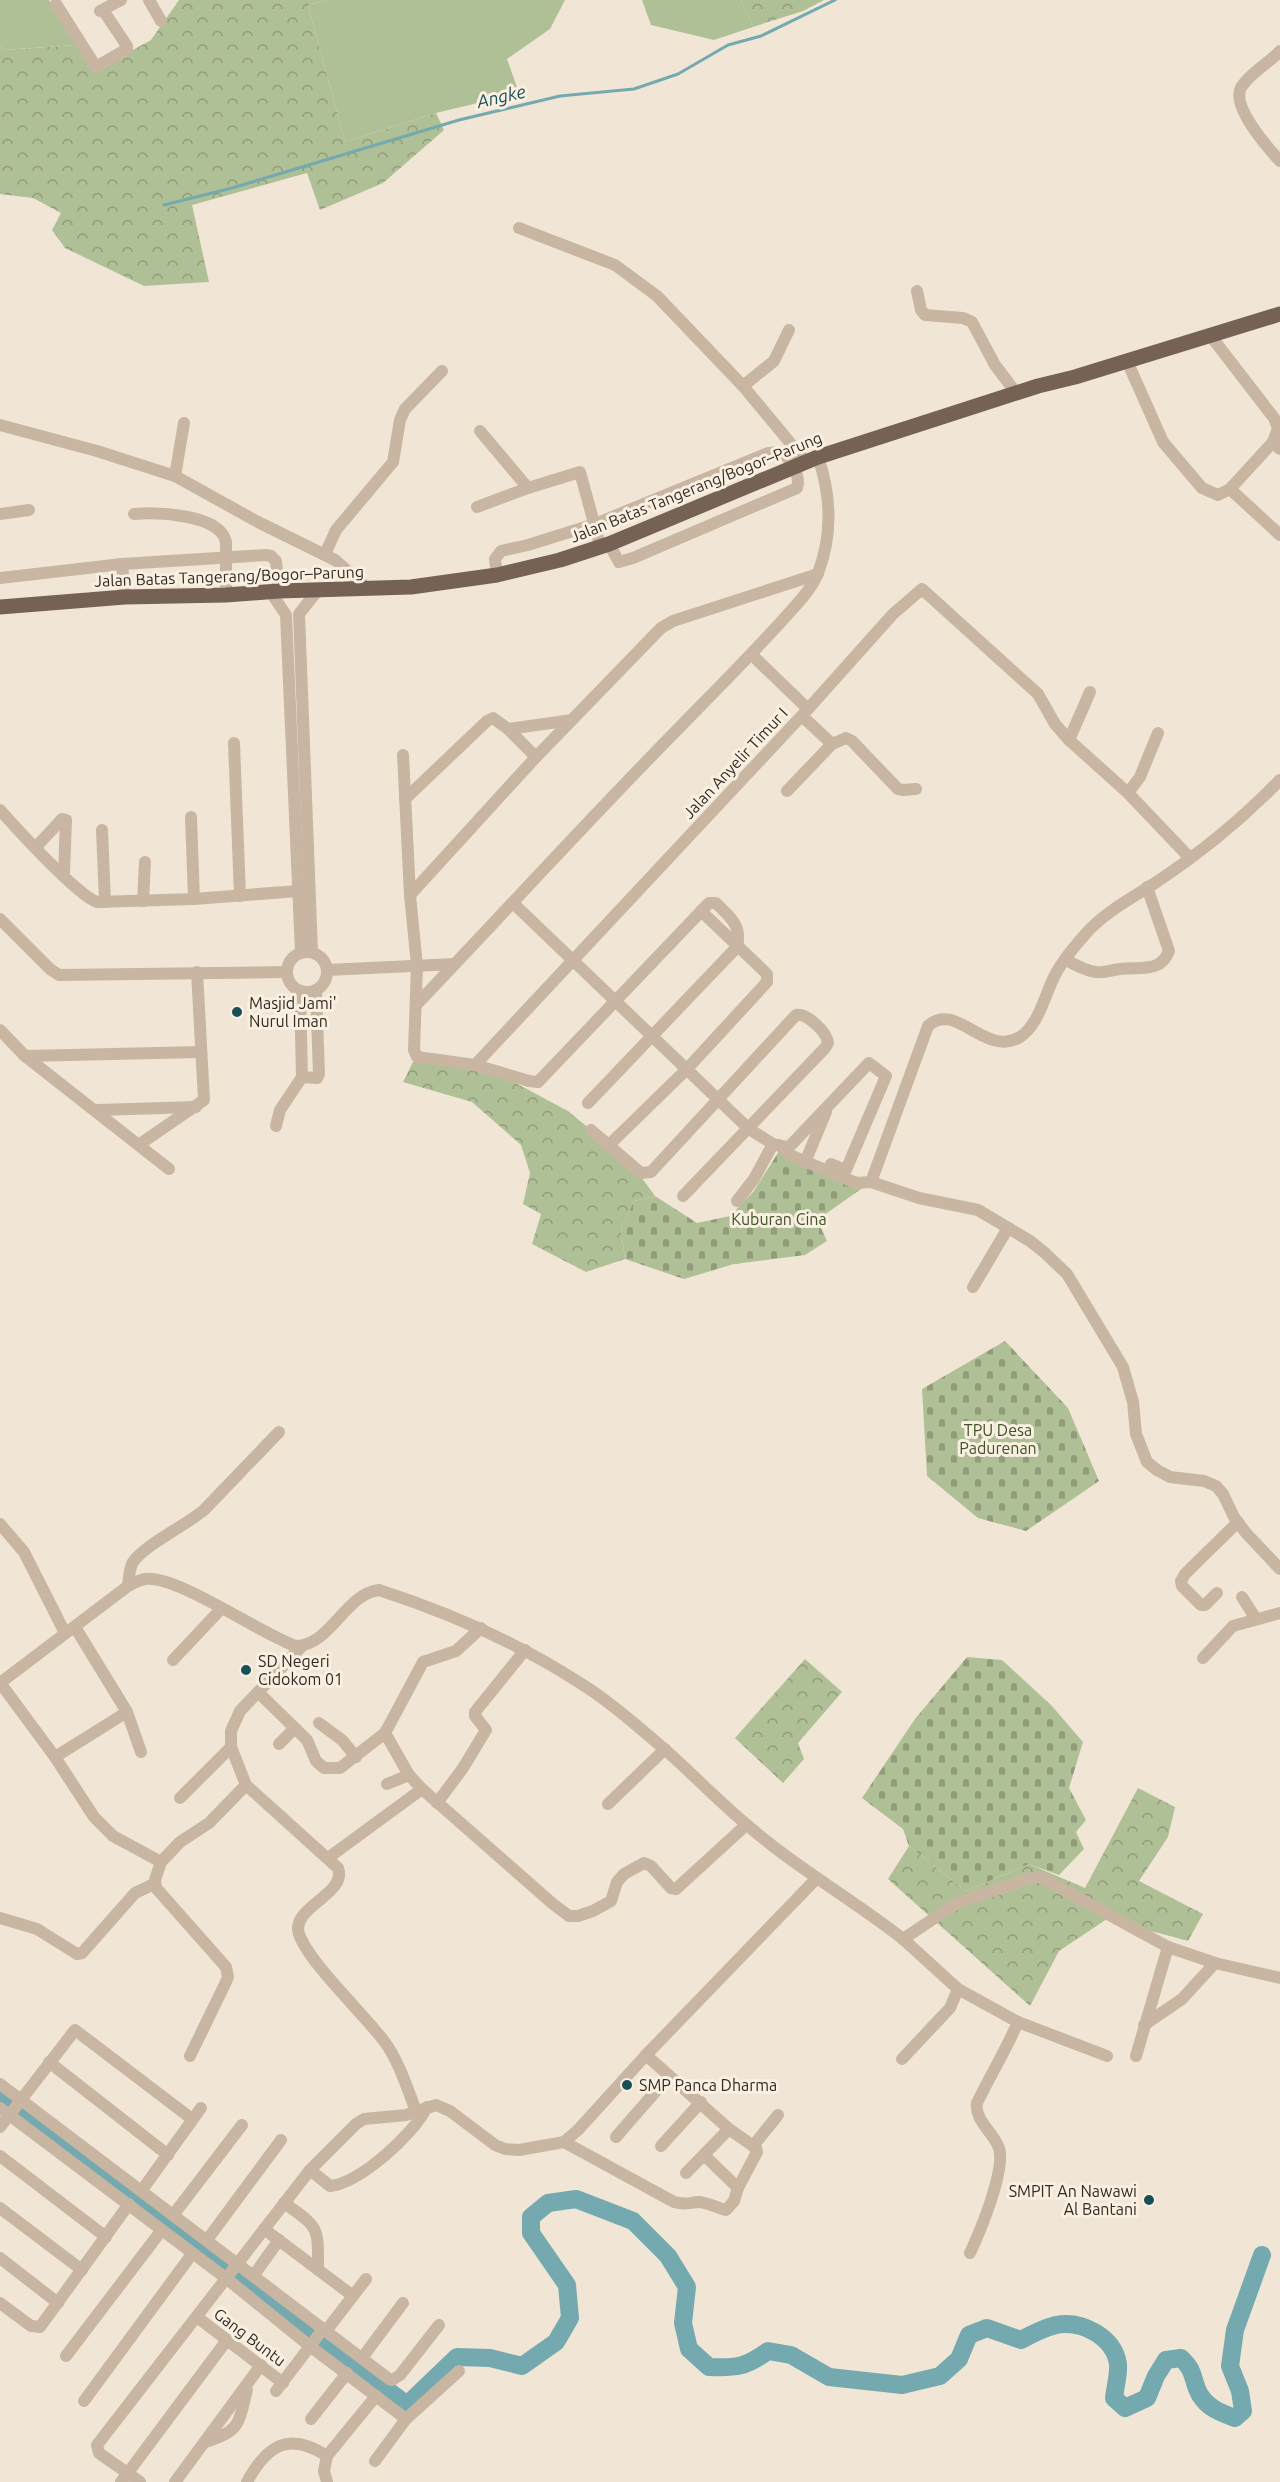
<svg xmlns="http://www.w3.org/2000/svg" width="1280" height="2482" font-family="Ubuntu,sans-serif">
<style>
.green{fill:#b0c096}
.forest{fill:url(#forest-crowns)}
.cemetery{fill:url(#cemetery-stones)}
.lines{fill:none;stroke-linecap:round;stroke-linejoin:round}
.stream{stroke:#74aaaf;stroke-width:3}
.river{stroke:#74aaaf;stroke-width:18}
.street{stroke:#c9b6a2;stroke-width:12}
.primary{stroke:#766255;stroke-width:15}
.poi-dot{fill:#194f56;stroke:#f9f0e2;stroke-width:2}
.labels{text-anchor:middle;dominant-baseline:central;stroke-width:6;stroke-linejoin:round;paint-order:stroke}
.street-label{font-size:16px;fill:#332a24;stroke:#f9f0e2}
.poi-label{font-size:16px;fill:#332a24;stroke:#f9f0e2;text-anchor:start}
.park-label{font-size:16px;fill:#415228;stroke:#f9f0e2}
.water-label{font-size:18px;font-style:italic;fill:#194f56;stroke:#f9f0e2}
</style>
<defs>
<pattern id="forest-crowns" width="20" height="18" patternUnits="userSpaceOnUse" patternTransform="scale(1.5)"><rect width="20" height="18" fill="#b0c096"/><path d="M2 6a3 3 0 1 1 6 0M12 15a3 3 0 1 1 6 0" fill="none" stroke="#909c7a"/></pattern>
<pattern id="cemetery-stones" width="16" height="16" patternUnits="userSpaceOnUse" patternTransform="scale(1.5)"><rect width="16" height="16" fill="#b0c096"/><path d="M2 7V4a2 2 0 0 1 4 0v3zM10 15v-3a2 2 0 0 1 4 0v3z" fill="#909c7a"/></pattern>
</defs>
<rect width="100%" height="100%" fill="#f1e6d6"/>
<g class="green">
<path d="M0 0H49L76 45 4 50 0 46Z"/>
<path d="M326 0H565L550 29 507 59 519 93 436 113 345 142 308 5Z"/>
<path d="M642 0H741L753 27 714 40 651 25Z"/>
</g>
<g class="forest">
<path d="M179 0H326L308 5 345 142 436 113 444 130 383 183 320 210 307 173 192 205 209 282 144 286 65 248 52 230 61 213 33 198 0 194V46L4 50 76 45 93 72 151 40Z"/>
<path d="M741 0H824L803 11 753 27Z"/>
<path d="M415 1058 497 1073 568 1111 631 1163 655 1196 634 1201 621 1228 625 1259 586 1272 532 1244 541 1214 523 1204 530 1173 521 1145 472 1102 403 1082Z"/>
<path d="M805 1659 842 1692 798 1743 804 1759 783 1783 735 1738Z"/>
<path d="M1138 1788 1175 1807 1168 1837 1139 1881 1203 1914 1188 1941 1107 1919 1059 1951 1030 2006 888 1879 909 1846 966 1891 1029 1864 1085 1888Z"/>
</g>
<g class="cemetery">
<path d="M781 1148 871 1182 817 1220 827 1241 805 1255 734 1264 684 1279 625 1259 621 1228 634 1201 655 1196 697 1223 730 1216 754 1191Z"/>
<path d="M1005 1341 1068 1408 1099 1481 1026 1531 978 1518 927 1476 922 1389Z"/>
<path d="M967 1657 1002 1660 1051 1705 1083 1742 1069 1788 1086 1820 1076 1832 1084 1849 1059 1875 1029 1864 966 1891 909 1846 903 1829 862 1798 915 1719Z"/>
</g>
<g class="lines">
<path class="stream" d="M164 205 232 188 459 120 560 96 634 89 678 74 728 45 761 36 835 0"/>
<path class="river" d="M0 2097 407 2405 457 2357 490 2358 522 2366 556 2342 570 2318 567 2285 531 2233V2217L548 2203 576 2199 633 2221 668 2256 687 2287 683 2323 689 2349 709 2367C737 2368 746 2367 768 2351L791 2355 829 2377 902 2385 940 2376 959 2359 969 2335 987 2328 1021 2340C1032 2334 1044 2328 1056 2325 1082 2320 1114 2337 1118 2364 1119 2374 1115 2388 1114 2398L1125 2408 1147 2398 1156 2376 1166 2360 1181 2358C1197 2373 1191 2380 1200 2395 1208 2408 1221 2413 1235 2418L1243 2411 1240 2391 1230 2366 1235 2330 1262 2255"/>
<g class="street">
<path d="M149 0 161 21"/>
<path d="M56 4 96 67 127 49V46L103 10"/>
<path d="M100 11 121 0"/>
<path d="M1280 51C1269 63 1251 72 1242 86 1229 104 1267 147 1280 161"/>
<path d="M519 228 615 265 657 296 743 386 806 462"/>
<path d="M917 291 921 310 925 315 963 318 972 322 995 365 1017 394"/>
<path d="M1210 335 1274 418 1278 428 1273 442"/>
<path d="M1127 361 1163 442 1202 488 1218 495 1230 489 1273 442 1280 449"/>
<path d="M743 386 774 361 789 330"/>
<path d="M0 425 97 451 175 476 258 522 335 560 368 589"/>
<path d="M480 431 528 488"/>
<path d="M175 476 184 423"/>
<path d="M1230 489 1280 535"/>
<path d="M477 507 528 488 580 472 600 545"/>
<path d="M0 514 29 510"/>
<path d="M134 514C157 512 220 514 226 542V595"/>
<path d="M325 554 336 530 393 462 400 420 405 409 442 371"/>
<path d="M122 564 125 597"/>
<path d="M497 575 495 559 501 551 528 545 595 524 768 453C769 453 776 452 778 452 790 454 801 477 797 488L633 558 619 562 609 544"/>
<path d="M0 578 122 564 266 555 271 556 276 561 279 591"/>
<path d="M270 591 286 615 301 952"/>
<path d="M751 654 808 709"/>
<path d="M802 716 832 744 846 738 852 741 898 789 903 790 916 789"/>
<path d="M508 729 572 720"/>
<path d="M1069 740 1090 692"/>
<path d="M234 743 240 896"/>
<path d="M403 755 410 895 417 966 414 1050 417 1057 475 1065 529 1081 538 1082 709 903H716C730 918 742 924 737 947L588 1103"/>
<path d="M787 791 832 744"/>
<path d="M1128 793 1140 777 1158 733"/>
<path d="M405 799 487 721 493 718 508 729 536 757"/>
<path d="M0 810C17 829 77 895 97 902L194 899 298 891"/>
<path d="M191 817 194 899"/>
<path d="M102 830 105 902"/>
<path d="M36 847 62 819 66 820 64 874"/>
<path d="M410 895 536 757 661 628 673 621 818 574"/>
<path d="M143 901 145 862"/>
<path d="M514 904 749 1129 773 1144 787 1147"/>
<path d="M0 919 50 969 59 975 286 972"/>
<circle cx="307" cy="972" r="20"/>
<path d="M312 952 299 614 318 590"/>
<path d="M1066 960C1075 965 1086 971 1096 972 1105 973 1112 970 1120 969 1139 966 1160 974 1169 951L1147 887"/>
<path d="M327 970 455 964"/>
<path d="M300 991 302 1077 317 1078 319 1074 316 991"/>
<path d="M416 1005C504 913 589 819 679 728 713 693 747 659 780 623 793 608 811 591 818 573 833 534 831 495 818 457"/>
<path d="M0 1030 25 1056 169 1169"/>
<path d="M25 1056 200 1052"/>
<path d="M475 1065 808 709 893 614 922 589 1038 694 1055 724 1069 740 1128 793 1189 857"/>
<path d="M97 1110 196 1107"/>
<path d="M276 1126 280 1110 302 1077"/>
<path d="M591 1130 641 1173 651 1172 796 1015C807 1013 827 1032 828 1043L825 1048 683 1196"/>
<path d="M140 1144 204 1100 197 972"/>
<path d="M779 1145 790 1155 856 1183 871 1182 919 1198 978 1210 1030 1241 1045 1253 1067 1274 1123 1367 1133 1402 1136 1434 1147 1462 1157 1470 1170 1477 1204 1481 1216 1486 1223 1494 1234 1517 1246 1533 1280 1569"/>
<path d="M608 1146 687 1069 767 982V974L701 911"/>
<path d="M789 1147 869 1063 886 1076 846 1170 831 1164"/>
<path d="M808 1155 826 1112"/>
<path d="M871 1182 928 1026C956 1000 985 1058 1020 1037 1039 1025 1045 994 1055 975 1063 959 1079 941 1091 928 1113 907 1134 897 1158 881 1202 852 1243 818 1280 780"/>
<path d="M737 1201 754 1179 773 1144"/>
<path d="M973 1287 1008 1228"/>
<path d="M0 1524 24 1552 65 1633"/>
<path d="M128 1586C129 1578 129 1569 133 1562 146 1544 185 1526 204 1510L279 1432"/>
<path d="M1217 1593 1205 1605H1201L1182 1586 1181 1581 1185 1574 1238 1522"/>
<path d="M1242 1597 1256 1619"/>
<path d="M75 1627 127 1712 141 1752"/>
<path d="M302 1646 240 1711 231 1731V1747L246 1785 338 1868C348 1894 290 1907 299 1934 309 1963 363 2013 384 2041 399 2061 407 2088 416 2111"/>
<path d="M1203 1658 1233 1626 1280 1613"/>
<path d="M173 1660 221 1609"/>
<path d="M0 1683 128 1586C134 1583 139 1580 145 1579 178 1575 260 1634 296 1646 331 1645 345 1594 379 1590 450 1613 518 1643 580 1683 609 1701 636 1725 662 1747 691 1772 717 1800 746 1824 795 1867 852 1899 903 1939L957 1903 1028 1879 1040 1877 1168 1947 1215 1963 1280 1978"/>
<path d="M1 1684 55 1757 94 1817 113 1836 161 1862 155 1880 156 1888 226 1967 228 1977 225 1984 190 2056"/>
<path d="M258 1692 307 1740 316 1761 324 1768H340L385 1733 409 1775 422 1789 553 1904 569 1916H578L593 1911 611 1901 617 1882 624 1874 644 1863 651 1866 671 1888 676 1889 746 1825"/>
<path d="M319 1723 342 1740 356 1757"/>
<path d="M385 1733 423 1662 456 1651 481 1628"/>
<path d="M279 1744 295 1728"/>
<path d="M55 1757 127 1712"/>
<path d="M387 1784 409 1775"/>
<path d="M180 1798 231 1747"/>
<path d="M437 1803 463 1768 486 1730 475 1716V1712L525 1650"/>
<path d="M608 1804 665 1749"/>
<path d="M328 1858 422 1789"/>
<path d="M161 1862 180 1842 209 1823 246 1785"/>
<path d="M0 1918 37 1929 77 1954 82 1953 135 1893 154 1884"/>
<path d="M903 1939 958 1989 1018 2022 1107 2056"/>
<path d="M1144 2025 1182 1999 1215 1963"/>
<path d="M1136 2056 1168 1947"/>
<path d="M902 2059 950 2008 958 1989"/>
<path d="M49 2062 168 2155"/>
<path d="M0 2084 389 2379 392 2380 400 2375 439 2325"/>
<path d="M0 2108 227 2279 311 2347 406 2419"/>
<path d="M0 2127 75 2030 192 2119"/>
<path d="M616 2137 669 2076"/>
<path d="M564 2142 674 2202C684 2205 688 2203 698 2202 707 2202 717 2208 726 2210L734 2201 738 2188 757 2152 756 2148 729 2129 646 2055"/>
<path d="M661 2146 701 2102"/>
<path d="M753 2146 778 2115"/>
<path d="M704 2155 738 2188"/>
<path d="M0 2156 106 2237"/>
<path d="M310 2170 330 2186C360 2183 414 2134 427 2107"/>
<path d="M686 2173 729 2129"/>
<path d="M142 2190 201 2108"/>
<path d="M284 2203C320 2228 318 2227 318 2270"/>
<path d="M0 2208 82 2270"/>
<path d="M174 2214 242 2125"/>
<path d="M264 2229 353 2296"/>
<path d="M207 2240 281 2140"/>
<path d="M970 2253C980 2232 1006 2169 999 2148 994 2133 974 2120 977 2103 990 2076 1006 2050 1018 2022"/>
<path d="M0 2258 58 2303"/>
<path d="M254 2275 279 2240"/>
<path d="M0 2303 31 2326 40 2327 129 2204"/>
<path d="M197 2317 283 2383"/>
<path d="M326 2331 366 2279"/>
<path d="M66 2356 161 2231"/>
<path d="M362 2358 403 2303"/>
<path d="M276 2391 323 2329"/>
<path d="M84 2401 192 2254"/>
<path d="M311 2419 347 2373"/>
<path d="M205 2442C241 2431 238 2424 247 2390"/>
<path d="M375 2461 406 2419 459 2371"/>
<path d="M121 2482 227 2340"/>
<path d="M140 2482 99 2453 97 2445 310 2170 356 2124 364 2119 406 2115 436 2105 450 2111 495 2145 505 2149 519 2150 564 2142 578 2130 646 2055 817 1878"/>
<path d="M175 2482 261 2365"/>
<path d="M247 2482C267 2445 289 2431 327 2456"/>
<path d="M327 2482 324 2471 327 2456 376 2396"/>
</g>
<path class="primary" d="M0 607 125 597 226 595 279 591 411 587 497 575 560 560 609 544 818 457 1038 386 1075 377 1280 314"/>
</g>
<g class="poi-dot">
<circle cx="237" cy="1012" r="6"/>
<circle cx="246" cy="1670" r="6"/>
<circle cx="627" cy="2085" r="6"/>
<circle cx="1149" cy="2200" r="6"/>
</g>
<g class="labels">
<g class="street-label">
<text transform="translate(696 487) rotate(-22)">Jalan Batas Tangerang/Bogor–Parung</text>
<text transform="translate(229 576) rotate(-2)">Jalan Batas Tangerang/Bogor–Parung</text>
<text transform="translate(735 763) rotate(-47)">Jalan Anyelir Timur I</text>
<text transform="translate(250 2337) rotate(37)">Gang Buntu</text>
</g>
<g class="poi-label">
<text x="249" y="1003">Masjid Jami'<tspan x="249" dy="18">Nurul Iman</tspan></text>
<text x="258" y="1661">SD Negeri<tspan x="258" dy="18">Cidokom 01</tspan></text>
<text x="639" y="2085">SMP Panca Dharma</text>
<text x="1137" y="2191" text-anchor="end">SMPIT An Nawawi<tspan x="1137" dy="18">Al Bantani</tspan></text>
</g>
<g class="park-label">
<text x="779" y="1219">Kuburan Cina</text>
<text x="998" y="1430">TPU Desa<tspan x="998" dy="18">Padurenan</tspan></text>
</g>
<g class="water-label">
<text transform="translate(501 96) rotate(-13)">Angke</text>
</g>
</g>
</svg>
